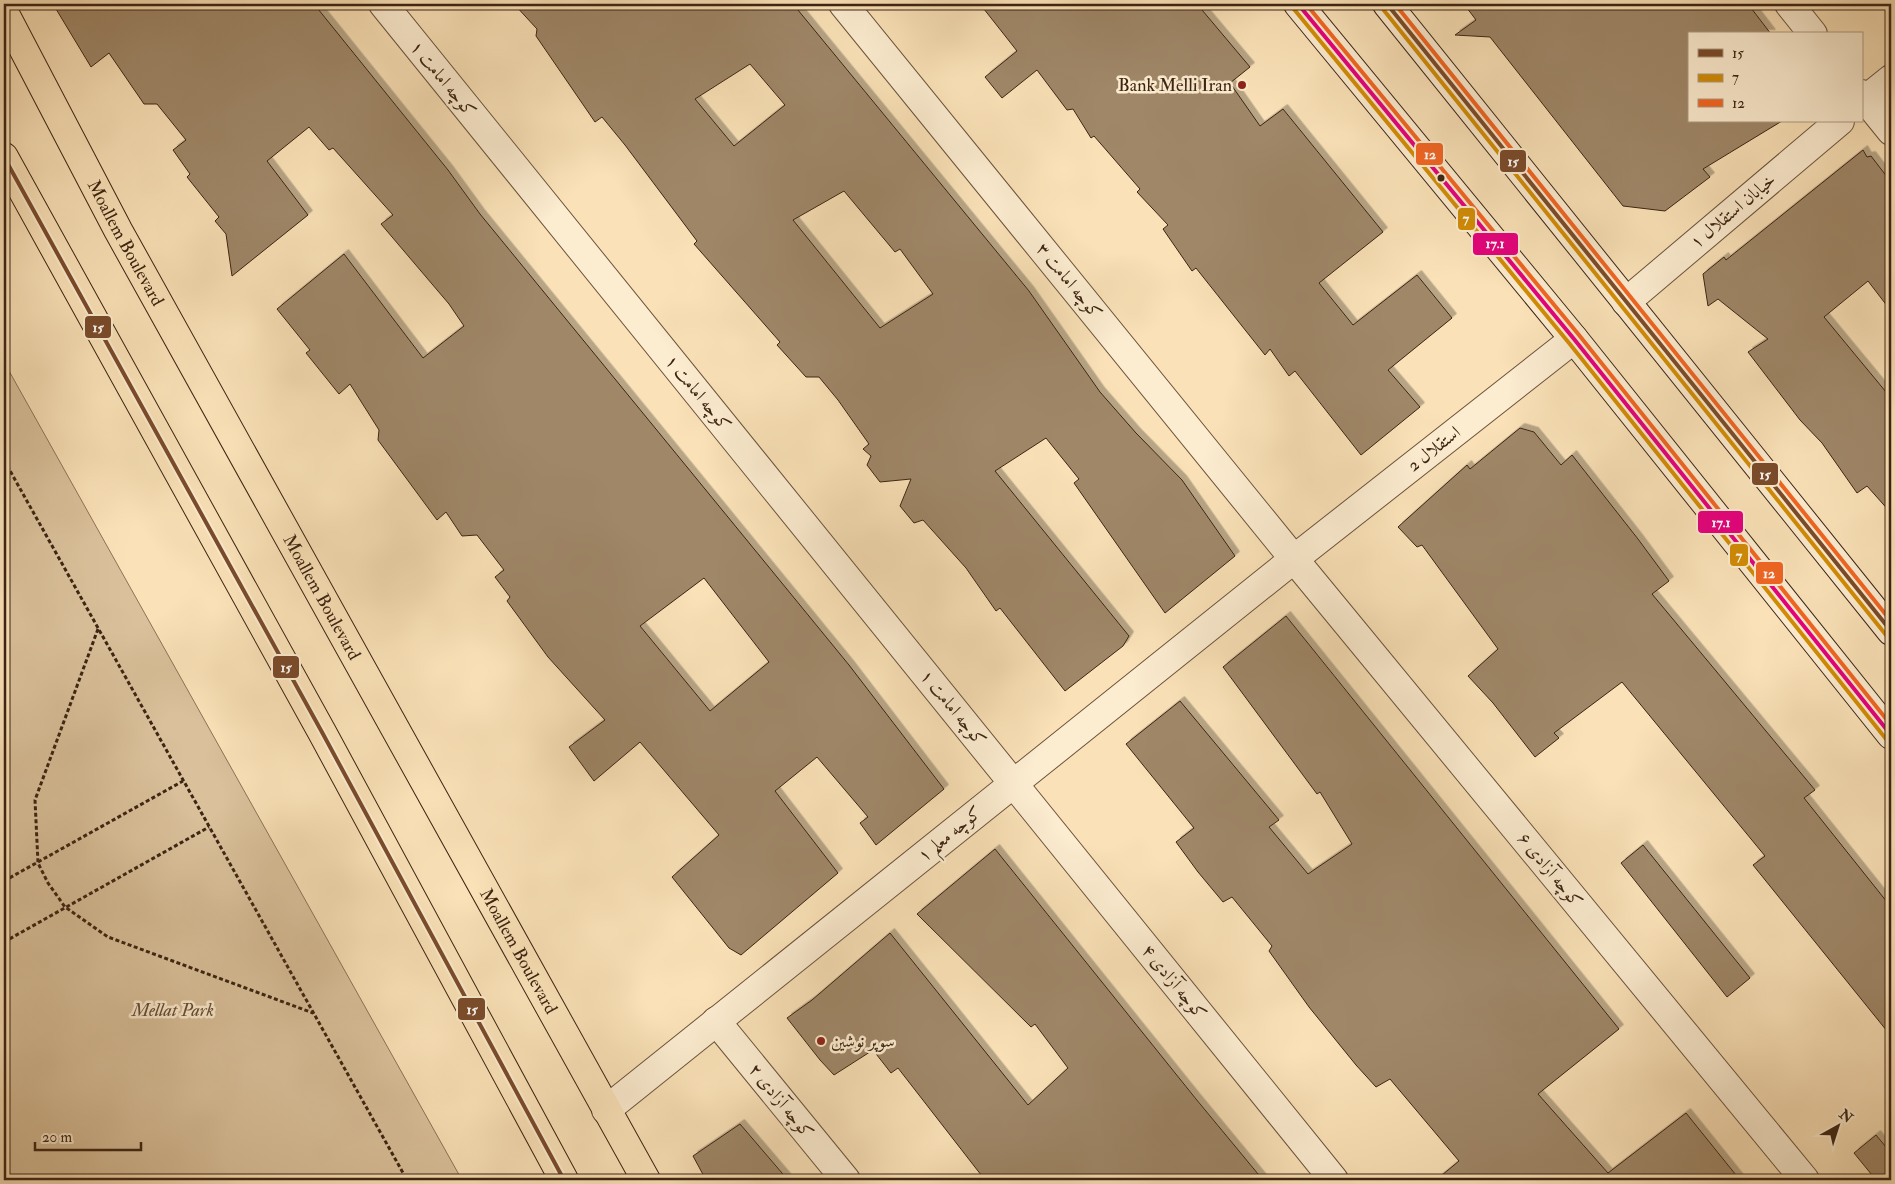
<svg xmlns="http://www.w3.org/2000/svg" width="1895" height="1184" font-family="'IM FELL Double Pica',Amiri,serif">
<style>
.green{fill:#dac19b;stroke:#8b7357}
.building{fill:#9f8768;stroke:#3c2513;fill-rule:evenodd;filter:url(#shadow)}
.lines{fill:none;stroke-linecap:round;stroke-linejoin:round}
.street-casing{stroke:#6c543c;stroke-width:30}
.secondary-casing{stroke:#3c2513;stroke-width:30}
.primary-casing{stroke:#3c2513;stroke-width:30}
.path{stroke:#3c2513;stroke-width:3;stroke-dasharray:4 2.5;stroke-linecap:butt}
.street{stroke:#fcecd0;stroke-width:28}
.secondary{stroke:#fcecd0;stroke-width:28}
.primary{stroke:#fae1b7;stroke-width:28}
.bus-1-casing{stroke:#fcecd0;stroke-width:8}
.bus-2-casing{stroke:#fcecd0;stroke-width:8}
.bus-3-casing{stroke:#fcecd0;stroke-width:8}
.bus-4-casing{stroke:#fcecd0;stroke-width:8}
.bus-1{stroke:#7a4b2a;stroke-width:4}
.bus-2{stroke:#d28c04;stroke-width:4}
.bus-3{stroke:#f26522;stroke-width:4}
.bus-4{stroke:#e5007d;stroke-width:4}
.poi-dot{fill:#8f2418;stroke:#fcecd0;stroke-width:2}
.bus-dot{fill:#3c2513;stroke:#fcecd0;stroke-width:2}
.labels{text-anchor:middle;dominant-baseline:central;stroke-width:5;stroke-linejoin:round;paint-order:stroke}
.street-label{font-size:18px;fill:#3c2513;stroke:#fcecd0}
.poi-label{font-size:18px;fill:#3c2513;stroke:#fcecd0;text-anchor:end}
.park-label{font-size:18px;font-style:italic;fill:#644c35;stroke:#fcecd0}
.line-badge{stroke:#fcecd0;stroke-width:2}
.badge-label{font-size:14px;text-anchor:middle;font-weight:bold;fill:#fff}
</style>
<defs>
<filter id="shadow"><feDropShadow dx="4.5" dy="-4.5" stdDeviation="0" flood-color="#0004"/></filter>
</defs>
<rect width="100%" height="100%" fill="#fae1b7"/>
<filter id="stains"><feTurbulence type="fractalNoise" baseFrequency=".004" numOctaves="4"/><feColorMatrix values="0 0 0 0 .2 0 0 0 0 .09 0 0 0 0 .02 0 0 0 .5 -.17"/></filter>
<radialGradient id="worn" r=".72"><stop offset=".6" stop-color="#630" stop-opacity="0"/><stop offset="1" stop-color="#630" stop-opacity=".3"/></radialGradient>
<path class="green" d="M4 362 462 1180H4Z"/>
<g class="building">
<path d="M53 4H314L448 170 480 214 849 665 944 789 876 845 860 823 868 817 817 757 775 791 838 873 741 955 729 948 672 877 719 835 640 742 594 781 569 747 605 720 548 657 507 601 510 597 495 577 504 570 477 535 462 536 446 512 437 520 378 440 379 430 350 384 339 394 306 353 310 350 277 309 344 254 423 358 464 326 449 304 381 224 393 215 333 148 329 150 309 127 267 161 308 215 232 276 226 234 215 221 219 217 187 177 190 174 173 150 186 140 157 104H144L109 53 91 67ZM704 578 769 662 710 711 640 626Z"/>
<path d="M514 4H793L1029 291 1100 392 1136 433 1182 480 1235 556 1165 613 1074 483 1079 479 1046 438 995 471 1129 636 1123 646 1065 691 1000 608 996 611 966 568 923 520 914 523 900 506 911 479 880 482 867 465 871 456 863 449 869 444 838 400 819 377H806L777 345 780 342 694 244 697 241 625 145 602 117 595 122 536 36 537 29ZM750 64 785 105 734 146 695 99ZM844 191 895 252 900 249 933 294 880 328 793 220Z"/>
<path d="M980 4H1197L1250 67 1230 83 1260 126 1283 109 1383 232 1319 283 1353 325 1417 275 1452 318 1388 370 1420 407 1361 455 1295 371 1289 376 1270 349 1265 355 1196 268 1192 271 1163 229 1168 225 1137 192 1140 189 1094 136 1091 138 1073 109 1067 110 1037 70 1002 98 985 77 1017 51Z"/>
<path d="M1464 4H1748L1771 34H1689V121H1782L1703 169 1710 177 1665 211 1623 206 1490 37 1455 35 1476 20Z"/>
<path d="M1863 150 1867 157 1871 156 1891 182V311L1868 281 1824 317 1891 398V513L1867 486 1857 493 1822 443 1800 420 1748 352 1768 339 1718 299 1708 306 1703 274 1724 257 1726 260Z"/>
<path d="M1520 428 1534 432 1561 465 1572 455 1638 539 1669 581 1652 594 1815 790 1804 798 1891 907V1036L1753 865 1765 856 1622 682 1554 733 1559 738 1535 757 1493 703 1468 676 1498 649 1422 545 1417 547 1398 527 1467 465 1470 469Z"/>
<path d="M1286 616 1619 1029 1538 1094 1608 1173 1686 1113 1740 1180H1436L1459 1161 1390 1079 1376 1087 1356 1065 1309 1007 1269 951 1272 946 1232 897 1223 902 1198 872 1176 842 1194 828 1126 744 1180 701 1279 820 1269 827 1308 874 1352 844 1320 792 1317 794 1223 667Z"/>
<path d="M1643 845 1750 978 1727 997 1621 863Z"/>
<path d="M995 849 1196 1099 1263 1180H985L898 1068 891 1073 873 1050 834 1075 820 1060 787 1018 812 1000 890 933 1028 1105 1068 1068 1035 1024 1031 1027 917 914Z"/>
<path d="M740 1124 788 1180H706L693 1156Z"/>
<path d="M1876 1135 1891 1153V1180H1876L1854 1153Z"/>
</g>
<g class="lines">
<g class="street-casing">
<g id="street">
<path d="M383 4 1334 1180"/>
<path d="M843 4 1294 559 1805 1180"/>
<path d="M1789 4 1813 34"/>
<path d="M1861 94 1891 131"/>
<path d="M1861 103 1891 79"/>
<path d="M1626 302 1840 121"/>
<path d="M716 1021 846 1180"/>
<path d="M606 1110 1294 559 1574 339"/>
</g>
</g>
<g class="secondary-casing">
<g id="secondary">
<path d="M1298 4 1574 339 1891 735"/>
<path d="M1387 4 1891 631"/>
</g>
</g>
<g class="primary-casing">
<g id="primary">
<path id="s1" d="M4 12 118 230 646 1180"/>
<path d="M4 157 323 734 564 1180"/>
</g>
</g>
<g class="path">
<path d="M4 460 407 1180"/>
<path d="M98 629 35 800 38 863 48 883 65 907 108 937 313 1013"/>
<path d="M4 881 183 781"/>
<path d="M4 942 209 827"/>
</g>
<use href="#street" class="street"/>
<use href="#secondary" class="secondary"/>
<use href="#primary" class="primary"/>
<g class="bus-1-casing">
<g id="bus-1">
<path d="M1387 4 1891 631"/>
<path d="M4 157 323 734 564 1180"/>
</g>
</g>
<g class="bus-2-casing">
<g id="bus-2">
<path d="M1293 8 1569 343 1886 739"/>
<path d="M1382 8 1886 635"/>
</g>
</g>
<g class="bus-3-casing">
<g id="bus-3">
<path d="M1306 4 1579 335 1891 725"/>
<path d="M1395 4 1891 621"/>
</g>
</g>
<g class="bus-4-casing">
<path id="bus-4" d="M1298 4 1574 339 1891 735"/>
</g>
<use href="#bus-1" class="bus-1"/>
<use href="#bus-2" class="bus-2"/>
<use href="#bus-3" class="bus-3"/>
<use href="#bus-4" class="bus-4"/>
</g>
<g class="poi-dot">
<circle cx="1242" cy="85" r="5"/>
<circle cx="821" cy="1041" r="5"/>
</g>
<circle class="bus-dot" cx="1441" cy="178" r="4.5"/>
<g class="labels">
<g class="street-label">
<text transform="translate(443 79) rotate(51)">کوچه امامت ۱</text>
<text transform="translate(1733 211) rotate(-40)">خیابان استقلال ۱</text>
<text stroke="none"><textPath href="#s1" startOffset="261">Moallem Boulevard</textPath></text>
<text transform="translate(1069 281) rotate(51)">کوچه امامت ۳</text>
<text transform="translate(698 393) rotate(51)">کوچه امامت ۱</text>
<text transform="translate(1434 449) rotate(-38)">استقلال 2</text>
<text stroke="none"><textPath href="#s1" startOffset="666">Moallem Boulevard</textPath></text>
<text transform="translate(953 708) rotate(51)">کوچه امامت ۱</text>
<text transform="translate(950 834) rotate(-39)">کوچه معلم ۱</text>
<text transform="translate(1550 870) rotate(51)">کوچه آزادی ۶</text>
<text stroke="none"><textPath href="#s1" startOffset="1071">Moallem Boulevard</textPath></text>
<text transform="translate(1174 982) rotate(51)">کوچه آزادی ۴</text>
<text transform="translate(781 1101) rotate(51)">کوچه آزادی ۲</text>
</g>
<g class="poi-label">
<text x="1232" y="85">Bank Melli Iran</text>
<text x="831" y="1041" text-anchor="start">سوپر نوشین</text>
</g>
<g class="park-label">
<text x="173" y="1010">Mellat Park</text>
</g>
</g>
<g class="line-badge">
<rect x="1415" y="142" width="29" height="24" rx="5" fill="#f26522"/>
<rect x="1499" y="149" width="28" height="24" rx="5" fill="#7a4b2a"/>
<rect x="1457" y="207" width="19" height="24" rx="5" fill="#d28c04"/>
<rect x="1472" y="232" width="47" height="24" rx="5" fill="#e5007d"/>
<rect x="84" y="315" width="28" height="24" rx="5" fill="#7a4b2a"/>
<rect x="1751" y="462" width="28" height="24" rx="5" fill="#7a4b2a"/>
<rect x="1697" y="510" width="47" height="24" rx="5" fill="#e5007d"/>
<rect x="1729" y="543" width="20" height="24" rx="5" fill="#d28c04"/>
<rect x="1755" y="561" width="29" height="24" rx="5" fill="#f26522"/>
<rect x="272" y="655" width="28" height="24" rx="5" fill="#7a4b2a"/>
<rect x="457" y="997" width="29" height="24" rx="5" fill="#7a4b2a"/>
</g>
<g class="badge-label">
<text x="1430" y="159">12</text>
<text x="1513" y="166">15</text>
<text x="1466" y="223">7</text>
<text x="1495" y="248">17.1</text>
<text x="98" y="332">15</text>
<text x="1765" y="479">15</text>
<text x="1721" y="527">17.1</text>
<text x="1739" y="560">7</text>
<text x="1769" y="578">12</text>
<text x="286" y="672">15</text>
<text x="472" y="1014">15</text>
</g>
<rect width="1895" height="1184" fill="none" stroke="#fae1b7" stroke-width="20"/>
<rect x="5" y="5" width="1885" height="1174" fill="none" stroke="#3c2513" stroke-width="2.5"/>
<rect x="10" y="10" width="1875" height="1164" fill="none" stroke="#3c2513"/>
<rect x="1688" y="32" width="175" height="90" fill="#fcecd0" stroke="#af9c84"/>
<rect x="1698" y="49" width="25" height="8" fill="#7a4b2a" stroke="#af9c84"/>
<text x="1732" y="58" font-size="15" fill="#3c2513">15</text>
<rect x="1698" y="74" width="25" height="8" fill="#d28c04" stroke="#af9c84"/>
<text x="1732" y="82" font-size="15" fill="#3c2513">7</text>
<rect x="1698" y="99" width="25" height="8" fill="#f26522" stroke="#af9c84"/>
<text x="1732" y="108" font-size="15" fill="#3c2513">12</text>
<g transform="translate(1838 1126) rotate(39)" stroke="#fcecd0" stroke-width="4" paint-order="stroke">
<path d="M0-4L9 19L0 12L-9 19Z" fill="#3c2513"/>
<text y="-8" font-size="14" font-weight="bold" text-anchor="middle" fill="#3c2513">N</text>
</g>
<path d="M35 1142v8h106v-8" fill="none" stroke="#3c2513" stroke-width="2.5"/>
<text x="42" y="1142" font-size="15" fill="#3c2513" stroke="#fcecd0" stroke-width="4" paint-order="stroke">20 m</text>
<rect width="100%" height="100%" filter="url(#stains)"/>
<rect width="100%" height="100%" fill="url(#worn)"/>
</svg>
